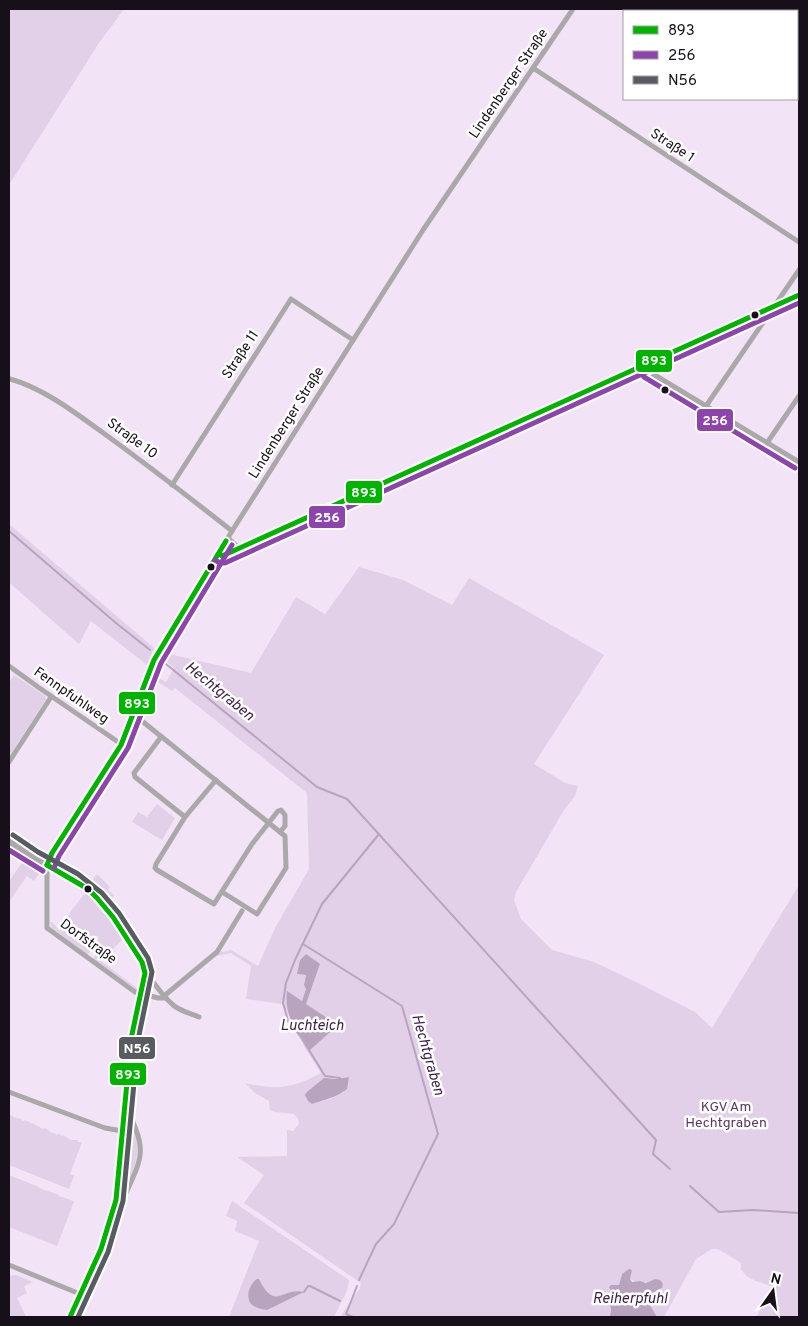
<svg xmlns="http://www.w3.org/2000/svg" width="808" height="1326" font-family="Overpass,sans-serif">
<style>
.green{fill:#e1d0e7;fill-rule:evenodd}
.water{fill:#b9a4c0}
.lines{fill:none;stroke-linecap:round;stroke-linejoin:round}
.stream{stroke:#b9a4c0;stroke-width:2}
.street{stroke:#aba8aa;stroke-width:5}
.secondary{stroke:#aba8aa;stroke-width:7}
.bus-1-casing{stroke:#fff;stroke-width:9}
.bus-2-casing{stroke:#fff;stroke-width:9}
.bus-3-casing{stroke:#fff;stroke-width:9}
.bus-1{stroke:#00b400;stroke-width:5}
.bus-2{stroke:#8e44ad;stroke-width:5}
.bus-3{stroke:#595b62;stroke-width:5}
.bus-dot{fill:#170f1a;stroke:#fff;stroke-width:2}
.labels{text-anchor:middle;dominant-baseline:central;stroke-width:5;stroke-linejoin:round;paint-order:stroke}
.street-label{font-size:14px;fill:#170f1a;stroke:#fff}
.park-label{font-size:14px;fill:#593764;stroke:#fff}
.water-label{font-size:15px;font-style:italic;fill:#3e1d48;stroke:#fff}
.line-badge{stroke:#fff;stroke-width:2}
.badge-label{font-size:14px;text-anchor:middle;font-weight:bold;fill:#fff}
</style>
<rect width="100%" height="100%" fill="#f2e4f6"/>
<g class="green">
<path d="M9 9H124L99 43 9 185Z"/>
<path d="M9 524 154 648 147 665 91 621 79 644 11 584 9 586Z"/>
<path d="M359 567 403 580 452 605 469 578 604 655 534 764 565 783 578 786 575 796 564 810 516 892 514 900 521 919 552 950 594 962 634 981 695 1012 712 1028 799 885V1317H756L773 1287 756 1281 748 1277 741 1270V1263L718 1249H712L696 1259 664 1317H657L648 1302 652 1293 662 1288 655 1280C642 1285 633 1282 622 1274L619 1285H611L610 1292 613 1295 609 1303 611 1309 610 1317H340L360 1288 361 1283 244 1203 264 1175 237 1157 287 1156V1130L293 1131 299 1124 298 1119 294 1114 275 1112 270 1110 269 1101 255 1093 245 1083C277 1090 292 1089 321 1073L305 1048 282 1004 246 999 251 966 231 953 216 956 221 951 223 952 231 950 258 966 275 928 309 869 307 793 175 688 172 691 152 678 153 675 166 682 174 668 162 658 165 653 251 673 296 597 325 614ZM320 964 306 1004 338 1025 310 1049 288 1015 287 992 302 1001 306 989 304 985 306 975 297 974ZM349 1077 344 1092 330 1099 312 1104 328 1079Z"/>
<path d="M14 675 45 696 46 699 9 757V683Z"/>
<path d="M157 804 175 818 162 840 132 822 138 812 147 817Z"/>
<path d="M24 860 40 872 34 881 27 876 9 902V881Z"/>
<path d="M97 874 110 887 108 890 114 895 110 902 108 903 89 885Z"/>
<path d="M85 893C101 898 115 924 124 938L101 961 138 989V991L93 959 99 949 96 947 98 945 96 944 99 937 97 936 88 955 52 928 50 922H52L59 930 72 910Z"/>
<path d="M127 1114C145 1142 137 1162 125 1191L123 1193 120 1191Z"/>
<path d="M10 1115 13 1116V1117L21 1119V1120L24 1121V1120L30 1122V1124L32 1123 43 1129 44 1128 49 1130V1131L58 1135 59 1133 61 1136 63 1135 71 1140H78V1142H82L70 1174 74 1176 69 1189 9 1165V1119Z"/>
<path d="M9 1175 39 1187V1188L59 1195V1196L74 1201 57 1246 9 1227Z"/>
<path d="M232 1201 349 1280 347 1291 334 1317H229L259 1241 235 1231 237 1221 226 1216Z"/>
<path d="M16 1275 33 1282 24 1286 27 1293 17 1298 26 1317H9V1276Z"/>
</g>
<g class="water">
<path d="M306 954 320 964 306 1004 338 1025 310 1050C296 1031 284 1016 287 991L302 1001 306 989 304 985 306 975 297 974 300 960Z"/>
<path d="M349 1077 347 1089C337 1097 325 1100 312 1104L308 1101 305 1095 307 1092 324 1078 336 1079Z"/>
<path d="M629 1269 632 1270 630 1279 632 1282 640 1281 646 1283 655 1279 660 1280 663 1284 662 1288 652 1293 648 1302 657 1317H610L611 1309 609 1303 613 1295 609 1287 611 1285H619L622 1274Z"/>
<path d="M257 1279H259C275 1312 282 1287 304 1292L267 1310C262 1309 255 1308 251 1304 245 1296 250 1283 257 1279Z"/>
</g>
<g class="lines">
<g class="stream">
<path d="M9 531 116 623 150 650"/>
<path d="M161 660 317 787 347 799 656 1140 653 1154 670 1169"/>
<path d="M303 944 402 1006 438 1134 394 1224 376 1244 359 1280"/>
<path d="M340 1078 325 1076 301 1037 288 1021 283 1003 286 983 295 960 322 904 379 834"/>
<path d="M690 1186 719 1212 753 1210 799 1213"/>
<path d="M304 1292 308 1286H310L340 1301"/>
<path d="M353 1317 346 1314 357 1286"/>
</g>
<g class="street">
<path d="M533 68 799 242"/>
<path d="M644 365 648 371 799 462"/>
<path d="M10 379C43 388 74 412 102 432 146 464 189 497 232 531"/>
<path d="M706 406 799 270"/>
<path d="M767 443 799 396"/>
<path d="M172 485 291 299 353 340"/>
<path d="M228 538 239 548"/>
<path d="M219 554 222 556 799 295"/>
<path d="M9 666 38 687 121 744"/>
<path d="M133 715 137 717 285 836 286 868 257 914 222 892"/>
<path d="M161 737 134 773 135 777 185 817"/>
<path d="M9 762 51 697"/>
<path d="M216 780 185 817 156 864 155 868 157 870 214 904 252 844 278 811 281 810 285 815V826L280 832"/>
<path d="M145 973C155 982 161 995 171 1003 178 1011 190 1013 199 1017"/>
<path d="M164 996 217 952 242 911"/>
<path d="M166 998H158L135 992 47 928V865L52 853 121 745 154 660 232 531 423 230 573 9"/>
<path d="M9 1092 105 1128 122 1131"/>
<path d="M117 1194H124L126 1193C143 1156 146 1150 129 1113L124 1111"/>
<path d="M9 1265 80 1294"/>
</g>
<path class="secondary" d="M9 841 34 858 74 880 97 898 113 917 142 962 145 973 131 1039 116 1200 108 1230 101 1249 70 1317"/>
<g class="bus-1-casing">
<g id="bus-1">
<path d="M219 554 222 556 799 295"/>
<path d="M47 865 88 889 97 898 113 917 142 962 145 973 131 1039 116 1200 101 1249 70 1317"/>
<path d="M47 865 52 853 121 745 154 660 226 541"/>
</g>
</g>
<g class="bus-2-casing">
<g id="bus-2">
<path d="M638 369 644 377 795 468"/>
<path d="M215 560 220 563H225L799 303"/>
<path d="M9 850 43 871"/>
<path d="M54 868 59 856 128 748 161 663 232 545"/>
</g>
</g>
<g class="bus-3-casing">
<path id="bus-3" d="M13 835 38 852 78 874 102 893 119 913 148 958 152 972 138 1040 123 1201 108 1252 78 1317"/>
</g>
<use href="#bus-1" class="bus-1"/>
<use href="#bus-2" class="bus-2"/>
<use href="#bus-3" class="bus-3"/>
</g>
<g class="bus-dot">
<circle cx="755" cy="315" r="4.5"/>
<circle cx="665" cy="390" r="4.5"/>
<circle cx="211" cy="567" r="4.5"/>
<circle cx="88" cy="889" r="4.5"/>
</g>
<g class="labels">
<g class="street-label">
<text transform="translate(509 84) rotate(-56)">Lindenberger Straße</text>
<text transform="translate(672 146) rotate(33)">Straße 1</text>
<text transform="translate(241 355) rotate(-57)">Straße 11</text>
<text transform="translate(287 423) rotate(-58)">Lindenberger Straße</text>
<text transform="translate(132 439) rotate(36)">Straße 10</text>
<text transform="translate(71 696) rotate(35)">Fennpfuhlweg</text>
<text transform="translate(88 942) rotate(36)">Dorfstraße</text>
</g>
<g class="park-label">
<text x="726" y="1107">KGV Am<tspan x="726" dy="16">Hechtgraben</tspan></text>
</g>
<g class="water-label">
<text transform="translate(219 692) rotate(39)">Hechtgraben</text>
<text x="312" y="1026">Luchteich</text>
<text transform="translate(427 1055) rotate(74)">Hechtgraben</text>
<text x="630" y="1299">Reiherpfuhl</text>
</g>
</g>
<g class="line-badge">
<rect x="635" y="349" width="38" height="24" rx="5" fill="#00b400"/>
<rect x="696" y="408" width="38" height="24" rx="5" fill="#8e44ad"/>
<rect x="345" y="480" width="38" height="24" rx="5" fill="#00b400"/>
<rect x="308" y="505" width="38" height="24" rx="5" fill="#8e44ad"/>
<rect x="118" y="691" width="38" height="24" rx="5" fill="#00b400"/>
<rect x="118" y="1036" width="38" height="24" rx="5" fill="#595b62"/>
<rect x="109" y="1062" width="38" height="24" rx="5" fill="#00b400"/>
</g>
<g class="badge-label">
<text x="654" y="365">893</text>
<text x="715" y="425">256</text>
<text x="364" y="497">893</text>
<text x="327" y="522">256</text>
<text x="137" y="708">893</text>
<text x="137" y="1053">N56</text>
<text x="128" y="1079">893</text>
</g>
<rect width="808" height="1326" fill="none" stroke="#170f1a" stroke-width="20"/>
<rect x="623" y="10" width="175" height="90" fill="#ffffff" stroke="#a29fa3"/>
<rect x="633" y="26" width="25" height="8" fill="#00b400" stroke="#a29fa3"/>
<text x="668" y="35" font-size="15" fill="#170f1a">893</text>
<rect x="633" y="51" width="25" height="8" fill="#8e44ad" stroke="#a29fa3"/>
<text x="668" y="60" font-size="15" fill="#170f1a">256</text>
<rect x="633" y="76" width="25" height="8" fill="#595b62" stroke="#a29fa3"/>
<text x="668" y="85" font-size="15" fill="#170f1a">N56</text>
<g transform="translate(773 1291) rotate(14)" stroke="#ffffff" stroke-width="4" paint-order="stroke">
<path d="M0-4L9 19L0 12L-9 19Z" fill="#170f1a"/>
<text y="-8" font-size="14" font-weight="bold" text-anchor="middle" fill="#170f1a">N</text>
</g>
</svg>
